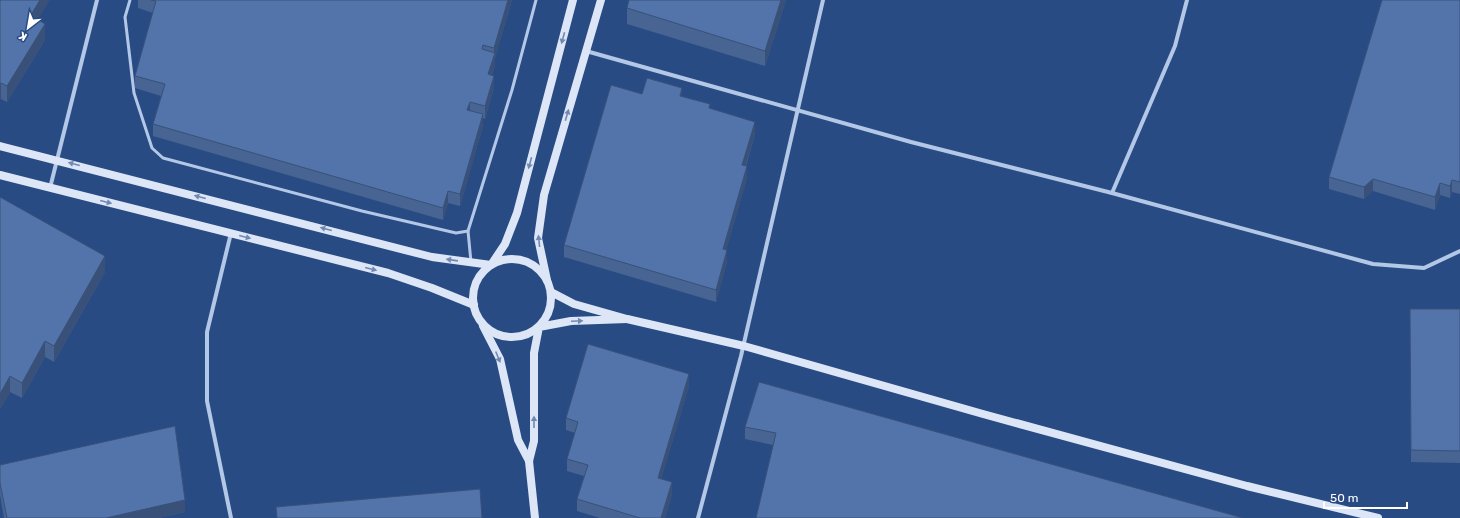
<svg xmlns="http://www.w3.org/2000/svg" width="1460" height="518" font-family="Rubik,sans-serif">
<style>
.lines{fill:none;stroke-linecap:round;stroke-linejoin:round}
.lane{stroke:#b3c7e7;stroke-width:3}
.street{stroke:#b3c7e7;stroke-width:4}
.secondary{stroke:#dce6f6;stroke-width:8}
.wall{fill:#476493}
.shaded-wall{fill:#395178}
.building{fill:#5274ab;stroke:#395178}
.oneway{fill:#7189b2}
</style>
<rect width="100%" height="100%" fill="#294b84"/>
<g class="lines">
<g class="lane">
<path d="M130 0 125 17 134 93 152 148 163 158 362 211 456 233 468 231"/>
<path d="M471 262 468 231 512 90 536 0"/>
</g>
<g class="street">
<path d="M586 51 911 142 1112 193 1373 264 1424 268 1460 251"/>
<path d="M50 188 97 0"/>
<path d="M1112 193 1175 46 1187 0"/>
<path d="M231 233 207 332V401L231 518"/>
<path d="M698 518 741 356 823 0"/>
</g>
<g class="secondary">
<path d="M0 146 432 257 491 265 505 244 517 213 573 0"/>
<path d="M0 175 388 273 432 288 474 305"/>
<circle cx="512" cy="298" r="39"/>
<path d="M547 280 538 238 544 195 601 0"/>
<path d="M627 319 744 346 983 414 1247 486 1378 518"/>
<path d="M483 326 500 359 518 440 529 461"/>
<path d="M535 518 529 461 534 441V353L539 327 571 321 627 319 574 304 551 292"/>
</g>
</g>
<g class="wall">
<path d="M0 0 38 20 45 40 7 102 1 99Z"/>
<path d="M138 0H512L495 58V65L492 75 494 88 485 119 483 118V126L460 206 448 203 443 220 153 136V124L161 96 135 88V76L153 13 138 8Z"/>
<path d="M629 0H786L765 66 627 24V8Z"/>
<path d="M1460 0V194L1452 192 1450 198 1440 195 1435 210 1373 191 1364 199 1329 189V177Z"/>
<path d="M642 94 682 96 710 108 755 134 746 166 747 178 726 250 727 262 716 302 564 257V245Z"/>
<path d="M0 197 105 272 54 362 45 357 22 398 10 392 0 409Z"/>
<path d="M1410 309H1460V463L1411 462Z"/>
<path d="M689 386 661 479 672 494 665 518H600L577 511V499L584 476 567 471V459L575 433 566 430V418Z"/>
<path d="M745 427 1243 518 773 445 745 439Z"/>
<path d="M0 465 185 512 159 518H4L0 495Z"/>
</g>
<g class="shaded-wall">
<path d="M40 0H50L31 31V15Z"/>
<path d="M508 0H512L495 58V65L488 86V74L494 54V48Z"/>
<path d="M781 0H786L765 66V51Z"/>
<path d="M45 24V40L7 102V86Z"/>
<path d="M494 76V88L485 119V106Z"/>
<path d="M1 83V99L0 100V85Z"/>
<path d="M682 88V100L680 96Z"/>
<path d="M470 102V114L467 110Z"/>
<path d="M483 114V126L460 206V194Z"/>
<path d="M755 122V134L742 177V165Z"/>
<path d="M747 166V178L723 261V249Z"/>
<path d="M1373 179V191L1364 199V187Z"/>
<path d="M1452 180V192L1450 198V186Z"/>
<path d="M1440 183V195L1435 210V197Z"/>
<path d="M448 191V203L443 220V208Z"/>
<path d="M727 250V262L716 302V290Z"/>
<path d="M105 256V272L54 362V346Z"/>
<path d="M45 341V357L22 398V383Z"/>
<path d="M689 374V386L658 490V478Z"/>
<path d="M10 376V392L0 409V394Z"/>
<path d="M672 482V494L665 518H661Z"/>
<path d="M185 500V512L159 518H106Z"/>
</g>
<g class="building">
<path d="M0 0H40L31 15 45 24 7 86 1 83 0 85Z"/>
<path d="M151 0H508L494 48 483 45 482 49 495 53 488 74 494 76 485 106 470 102 467 110 483 114 460 194 448 191 443 208 153 124 165 84 135 76 156 1Z"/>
<path d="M629 0H781L765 51 627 8Z"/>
<path d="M1382 0H1460V182L1452 180 1450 186 1440 183 1435 197 1373 179 1364 187 1329 177Z"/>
<path d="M647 78 682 88 680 96 710 104 709 108 755 122 742 165 747 166 723 249 727 250 716 290 564 245 611 85 642 94Z"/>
<path d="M0 197 105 256 54 346 45 341 22 383 10 376 0 394Z"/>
<path d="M1410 309H1460V451L1411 450Z"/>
<path d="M588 344 689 374 658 478 672 482 661 518H640L577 499 588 465 567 459 578 422 566 418Z"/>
<path d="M759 382 1243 518H756L776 433 745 427Z"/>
<path d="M175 426 185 500 106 518H7L0 483V465Z"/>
<path d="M480 489 482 518H277L276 507Z"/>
</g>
<defs><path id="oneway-solid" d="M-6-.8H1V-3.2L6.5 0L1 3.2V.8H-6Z"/></defs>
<g class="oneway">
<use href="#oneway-solid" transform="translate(563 38) rotate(105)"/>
<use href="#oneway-solid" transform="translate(567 115) rotate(-74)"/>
<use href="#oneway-solid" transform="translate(530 163) rotate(105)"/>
<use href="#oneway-solid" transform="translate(74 164) rotate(-165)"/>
<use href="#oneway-solid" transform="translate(200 197) rotate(-165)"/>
<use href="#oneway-solid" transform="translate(106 202) rotate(14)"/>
<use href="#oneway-solid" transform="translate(326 229) rotate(-165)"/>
<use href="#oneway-solid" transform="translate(245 237) rotate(14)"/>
<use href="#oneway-solid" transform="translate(539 241) rotate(-96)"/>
<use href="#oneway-solid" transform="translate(452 260) rotate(-172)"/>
<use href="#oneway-solid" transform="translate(371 269) rotate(14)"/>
<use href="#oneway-solid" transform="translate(577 321) rotate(-3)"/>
<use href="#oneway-solid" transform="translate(498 357) rotate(68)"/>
<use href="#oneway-solid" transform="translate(534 422) rotate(-90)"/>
</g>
<g transform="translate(28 28) rotate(211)" stroke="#294b84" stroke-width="3" paint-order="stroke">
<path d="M0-3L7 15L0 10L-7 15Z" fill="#ffffff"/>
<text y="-6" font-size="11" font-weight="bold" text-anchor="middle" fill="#ffffff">K</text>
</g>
<path d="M1324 502v6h83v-6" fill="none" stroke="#ffffff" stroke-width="2"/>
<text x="1330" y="502" font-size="12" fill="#ffffff" stroke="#294b84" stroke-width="3" paint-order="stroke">50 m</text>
</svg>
